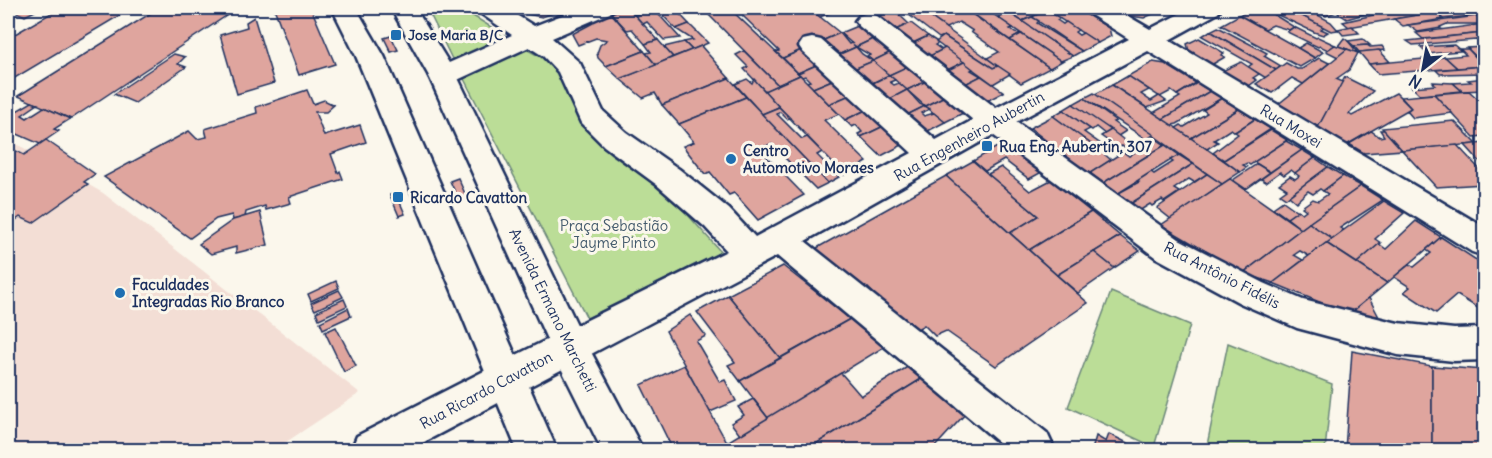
<svg xmlns="http://www.w3.org/2000/svg" width="1492" height="458" font-family="Delius,sans-serif">
<style>
.built{fill:#f3ded5}
.green{fill:#bbdd97;stroke:#6b867a;stroke-width:1.5}
.building{fill:#dfa59e;stroke:#1b2f5e;stroke-width:1.5}
.lines{fill:none;stroke-linecap:round;stroke-linejoin:round}
.minor-casing{stroke:#1b2f5e;stroke-width:5}
.major-casing{stroke:#1b2f5e;stroke-width:5}
.minor{fill:#fbf7ec;fill-rule:evenodd}
.major{fill:#fbf7ec;fill-rule:evenodd}
.poi-dot{fill:#1f6fb2;stroke:#fbf7ec;stroke-width:2}
.labels{text-anchor:middle;dominant-baseline:central;stroke-width:6;stroke-linejoin:round;paint-order:stroke}
.far-poi-label{font-size:14px;font-weight:bold;fill:#1b2f5e;stroke:#fbf7ec;text-anchor:start}
.street-label{font-size:15px;fill:#1b2f5e;stroke:#fbf7ec}
.poi-label{font-size:15px;font-weight:bold;fill:#1b2f5e;stroke:#fbf7ec;text-anchor:start}
.park-label{font-size:15px;fill:#435a6c;stroke:#fbf7ec}
</style>
<rect width="100%" height="100%" fill="#fbf7ec"/>
<filter id="ink" filterUnits="userSpaceOnUse"><feTurbulence type="fractalNoise" baseFrequency=".0167" numOctaves="2"/><feDisplacementMap in="SourceGraphic" scale="12" xChannelSelector="R" yChannelSelector="G"/><feConvolveMatrix kernelMatrix="1 2 1 2 8 2 1 2 1" color-interpolation-filters="sRGB"/></filter>
<g filter="url(#ink)">
<path class="built" d="M8 139 103 193 360 393 274 450H8Z"/>
<g class="green">
<path d="M427 8H460L509 38 454 63Z"/>
<path d="M526 49 541 57 559 73 579 122 611 154 672 197 721 252 587 318 463 77 480 64Z"/>
<path d="M1111 292 1190 325 1154 447 1068 407Z"/>
<path d="M1228 343 1332 384 1325 450H1206Z"/>
</g>
<g class="building">
<path d="M8 8H41L25 16 16 12 8 17Z"/>
<path d="M60 8H132L8 82V38Z"/>
<path d="M159 8H238L71 119 18 96Z"/>
<path d="M274 8H311L335 64 299 75Z"/>
<path d="M519 8H567L542 17 527 14Z"/>
<path d="M625 8H628L658 40 645 44 632 29 627 30 611 13Z"/>
<path d="M656 8H674L689 24 676 29Z"/>
<path d="M702 8H729L800 75 778 85Z"/>
<path d="M764 8H809L840 33 783 58 776 52 779 51 743 16Z"/>
<path d="M809 8H831L835 11 820 17Z"/>
<path d="M900 8H918L998 66 993 68 944 36 939 38Z"/>
<path d="M918 8H963L1050 68 1021 83 987 58 999 52 971 32 973 31 959 22 946 28Z"/>
<path d="M1002 8 1022 21 1073 56 1061 61 997 17 1002 15 994 9Z"/>
<path d="M1032 8H1051L1022 21 1014 16Z"/>
<path d="M1051 8H1076L1109 28 1111 36 1098 43 1046 10Z"/>
<path d="M1117 8H1146L1155 13 1144 18 1131 16Z"/>
<path d="M1253 8H1263L1294 27 1289 30 1273 25 1265 29 1239 15Z"/>
<path d="M1263 8H1287L1324 27 1321 29 1328 32 1323 35 1314 32Z"/>
<path d="M1287 8H1305L1331 22 1338 30 1331 31Z"/>
<path d="M1318 8H1346L1326 16 1318 12 1322 10Z"/>
<path d="M1352 8H1385L1347 19 1338 13Z"/>
<path d="M1392 8 1408 10 1435 8 1440 11 1349 27 1343 22 1373 15 1371 13Z"/>
<path d="M1460 8H1471L1480 15 1443 19 1437 14 1447 13 1444 10Z"/>
<path d="M653 9 662 18 680 38 664 40 647 22 643 24 635 15Z"/>
<path d="M894 10 909 24 893 31 872 19Z"/>
<path d="M987 10 1013 28 1010 29 1015 33 1021 34 1010 40 975 15Z"/>
<path d="M1046 10 1060 18 1057 20 1063 24 1066 22 1078 30 1075 32 1079 35 1083 33 1098 43 1082 51 1032 17Z"/>
<path d="M1435 12 1443 19 1403 26 1394 19Z"/>
<path d="M611 13 644 51 606 66 598 58 597 53 600 45 607 40 596 38 578 45 572 34 593 23 591 21Z"/>
<path d="M1239 15 1298 48 1315 58 1300 67 1221 25Z"/>
<path d="M1477 16 1484 24H1447L1440 27 1441 28 1418 32 1408 25Z"/>
<path d="M254 17 274 83 237 94 220 35 247 27 246 22Z"/>
<path d="M1032 17 1039 21 1037 23 1082 51 1073 56 1022 21Z"/>
<path d="M911 23 928 36 906 46 893 31Z"/>
<path d="M689 24 708 43 692 50 684 42 693 40 676 29Z"/>
<path d="M862 24 875 38 856 47 840 33Z"/>
<path d="M1484 24V33L1423 39 1416 33Z"/>
<path d="M1352 26 1359 33 1343 35 1338 29Z"/>
<path d="M1218 27 1267 53 1264 56 1281 66 1276 70 1210 31Z"/>
<path d="M1294 27 1316 38 1318 37 1335 45 1328 50 1320 46 1318 47 1287 32Z"/>
<path d="M1210 31 1276 70 1266 78 1248 67 1252 64 1202 36Z"/>
<path d="M840 33 849 44 851 43 856 47 838 55 822 41Z"/>
<path d="M1484 33V42L1476 40 1413 45 1407 41Z"/>
<path d="M1021 34 1061 61H1062L1050 68 1010 40Z"/>
<path d="M391 36 398 50 391 52 384 38Z"/>
<path d="M928 36 939 43 935 45 942 50 923 60 910 45Z"/>
<path d="M944 36 993 68 998 66 1010 74 993 84 936 42Z"/>
<path d="M875 38 892 52 873 61 867 56 870 55 856 47Z"/>
<path d="M1199 38 1224 53 1221 55 1225 57 1211 65 1189 51 1187 44Z"/>
<path d="M1344 38 1348 41 1358 53 1338 46Z"/>
<path d="M1363 39 1370 45 1354 46 1348 41Z"/>
<path d="M658 40 673 57 656 65 646 53 651 52 645 44Z"/>
<path d="M684 42 692 50 673 57 664 47Z"/>
<path d="M1306 43 1323 52 1315 58 1298 48Z"/>
<path d="M1335 45 1347 49 1338 57 1326 51Z"/>
<path d="M1367 45 1370 47 1382 46 1385 50 1359 52 1354 46Z"/>
<path d="M1454 45 1461 51 1427 54 1420 47Z"/>
<path d="M701 46 729 78 662 105 655 93 643 98 620 79Z"/>
<path d="M856 47 862 54 873 61 854 69 838 55Z"/>
<path d="M1484 47V64L1467 48Z"/>
<path d="M945 48 964 62 941 73 926 58Z"/>
<path d="M804 49 821 63 798 73 783 58Z"/>
<path d="M1347 49 1358 53 1349 70 1336 79 1343 82 1316 131 1276 106Z"/>
<path d="M1460 49H1468L1484 66 1457 68 1445 57 1466 55Z"/>
<path d="M895 50 910 66 889 75 873 61Z"/>
<path d="M1379 50 1390 62 1369 64 1359 52Z"/>
<path d="M644 51 656 65 620 79 606 66Z"/>
<path d="M744 51 778 85 765 91 744 69 748 67 736 55Z"/>
<path d="M174 54 185 57 178 64 186 67 135 103 114 94Z"/>
<path d="M1445 57 1457 68 1378 74 1369 64Z"/>
<path d="M1319 58 1329 63 1303 84 1292 78 1272 93 1256 84 1286 63 1297 69H1302Z"/>
<path d="M873 61 889 75 870 84 854 69Z"/>
<path d="M964 62 973 69 971 70 981 76 962 86 944 72Z"/>
<path d="M1153 62 1165 64 1196 83 1177 95 1171 91 1160 97 1128 76Z"/>
<path d="M1241 62 1259 74 1253 78 1257 80 1246 88 1220 72Z"/>
<path d="M821 63 837 78 813 88 806 82 810 81 805 76 802 77 798 73Z"/>
<path d="M908 66 931 79 907 90 889 75Z"/>
<path d="M1484 66V73L1440 74 1436 70Z"/>
<path d="M800 75 839 114 824 120 867 162 844 175 764 91Z"/>
<path d="M889 75 895 80 890 82 894 85 899 83 907 90 887 101 869 85Z"/>
<path d="M981 76 1004 92 981 104 959 87Z"/>
<path d="M1128 76 1149 90 1141 94 1151 101 1159 96 1166 101 1147 108 1112 85Z"/>
<path d="M1345 77 1373 91 1349 114 1352 116 1396 93 1411 108 1343 147 1316 131Z"/>
<path d="M729 78 746 97 679 124 662 105Z"/>
<path d="M837 78 850 95 829 104 813 88Z"/>
<path d="M1484 78V90L1462 91 1453 83 1471 82 1468 80Z"/>
<path d="M747 79 752 83 754 79 779 107 762 114 735 84Z"/>
<path d="M931 79 945 96 925 106 907 90Z"/>
<path d="M1433 82 1453 83 1462 91 1420 95 1412 87 1435 85Z"/>
<path d="M1197 83 1210 91 1163 119 1153 113 1180 97 1177 95Z"/>
<path d="M1112 85 1168 122 1240 172 1222 184 1095 94Z"/>
<path d="M307 90 313 104 324 100 334 105 326 112H315L324 136 360 125 366 142 331 154 338 173 340 171 343 179 289 197 291 203 266 210 265 206 246 212 245 217 233 220 232 215 216 219 190 238 104 177 189 131 197 139 207 137 205 129 257 113 256 107Z"/>
<path d="M907 90 920 104 925 106 903 117 886 101Z"/>
<path d="M1210 91 1222 98 1177 124 1172 125 1163 119Z"/>
<path d="M1469 91 1477 98H1484V136L1474 137 1434 94Z"/>
<path d="M1094 93 1095 94 1154 135 1145 141 1141 139 1143 137 1084 98Z"/>
<path d="M949 94 969 110 945 122 925 106Z"/>
<path d="M1434 94 1452 113 1413 118 1407 111 1411 108 1401 97Z"/>
<path d="M850 95 870 108 845 120 829 104Z"/>
<path d="M746 97 828 183 816 189 771 144 759 149 804 195 758 220 734 193 729 195 710 172 705 174 683 146 694 142 679 124Z"/>
<path d="M1084 98 1116 121 1113 122 1126 131 1118 136 1073 104Z"/>
<path d="M1222 98 1239 109 1191 138 1176 128 1181 125 1184 127 1207 113 1203 110Z"/>
<path d="M32 102 38 104 22 115 27 118 44 107 70 119 54 129 59 131 40 144 8 130V109L15 112Z"/>
<path d="M1073 104 1111 130 1105 134 1096 127 1092 130 1063 110Z"/>
<path d="M925 106 930 109 921 113 924 116 934 113 945 122 924 133 905 116Z"/>
<path d="M779 107 790 118 787 119 780 112 777 114 802 139 807 137 822 152 817 155 839 177 828 183 762 114Z"/>
<path d="M1239 109 1255 119 1235 132 1231 129 1214 140 1218 142 1207 149 1191 138Z"/>
<path d="M866 110 884 126 861 137 858 134 862 132 856 125 852 127 845 120Z"/>
<path d="M1063 110 1090 129 1084 132 1109 150 1103 153 1053 116Z"/>
<path d="M1053 116 1103 153 1111 160 1089 174 1030 128Z"/>
<path d="M1255 119 1271 129 1224 160 1213 153 1238 134 1235 132Z"/>
<path d="M1454 121 1477 144 1402 150 1382 128Z"/>
<path d="M888 124 908 142 881 156 861 137Z"/>
<path d="M1111 130 1124 140 1133 146 1127 150 1122 146 1118 148 1101 136Z"/>
<path d="M1271 130 1287 140 1250 165 1247 163 1243 165 1247 167 1240 172 1224 160Z"/>
<path d="M1380 130H1384L1402 150 1364 153 1349 144 1371 131 1380 137 1384 136Z"/>
<path d="M1152 136 1165 145 1103 183 1090 173 1123 152 1129 156 1135 152 1130 149Z"/>
<path d="M46 140 95 174 84 182 88 184 33 223 20 217 8 226V147L24 155Z"/>
<path d="M1286 141 1302 150 1270 172 1254 162Z"/>
<path d="M1484 143V166L1465 145Z"/>
<path d="M1165 145 1179 155 1117 194 1103 183Z"/>
<path d="M1457 145 1484 174V184L1436 187 1402 150Z"/>
<path d="M997 147 1012 149 1042 172 1029 179 1004 160 985 171 973 161Z"/>
<path d="M1302 150 1315 158 1295 173 1291 170 1284 175 1280 172 1266 182 1261 179Z"/>
<path d="M1179 155 1193 164 1130 204 1117 194 1139 182 1137 181 1151 172 1154 174 1173 162 1170 160Z"/>
<path d="M1315 158 1328 167 1286 198 1280 194 1287 189 1279 184 1290 176 1295 179 1299 176 1295 173Z"/>
<path d="M973 161 988 174 1038 216 1010 233 946 176Z"/>
<path d="M1193 164 1207 174 1194 182 1189 179 1174 189 1179 192 1164 202 1162 200 1152 206 1150 204 1139 211 1130 204Z"/>
<path d="M1257 164 1270 172 1246 189 1233 180Z"/>
<path d="M1001 167 1030 191 1051 180 1091 212 1029 250 1010 233 1038 216 988 174Z"/>
<path d="M1328 167 1343 176 1323 191 1320 189 1313 194 1308 191 1296 202 1289 196Z"/>
<path d="M1207 174 1222 184 1171 219 1157 208Z"/>
<path d="M946 176 1088 303 996 366 946 331 935 336 924 325 912 332 868 288 857 293 815 249Z"/>
<path d="M1343 176 1361 186 1301 229 1287 218 1298 210 1302 213 1306 210 1302 207 1313 199 1318 201 1328 194 1323 191Z"/>
<path d="M458 178 467 198 459 201 450 181Z"/>
<path d="M1230 179 1301 229 1243 273 1161 225Z"/>
<path d="M1361 186 1383 200 1340 228 1344 230 1332 239 1309 223Z"/>
<path d="M396 193 405 214 399 216 390 195Z"/>
<path d="M1283 201 1297 211 1287 218 1273 208Z"/>
<path d="M1384 201 1404 213 1375 239 1381 243 1357 263 1326 243Z"/>
<path d="M260 212 268 245 236 253V247L211 254 199 244 233 220Z"/>
<path d="M1091 212 1120 236 1057 275 1029 250Z"/>
<path d="M1416 221 1441 237 1387 283 1357 263 1379 244 1386 249Z"/>
<path d="M1309 223 1332 239 1309 256 1300 251 1294 255 1303 260 1273 283 1243 273Z"/>
<path d="M1120 236 1140 251 1114 268 1094 252Z"/>
<path d="M1441 237 1484 265V312L1457 295 1436 313 1404 292 1410 287 1394 277 1410 264 1414 267 1431 253 1426 250Z"/>
<path d="M1326 243 1387 283 1352 312 1335 306 1334 308 1273 283Z"/>
<path d="M1094 252 1114 268 1078 293 1057 275Z"/>
<path d="M783 266 850 319 780 358 728 295Z"/>
<path d="M336 281 339 288 311 301 308 294Z"/>
<path d="M339 290 343 297 315 310 311 303Z"/>
<path d="M728 295 780 358 740 381 728 365 735 362 697 312Z"/>
<path d="M1369 298 1379 317 1352 312Z"/>
<path d="M344 299 347 306 319 319 316 312Z"/>
<path d="M348 308 351 316 323 329 320 322Z"/>
<path d="M690 315 706 336 696 341 720 382 725 380 736 401 710 412 666 331Z"/>
<path d="M850 319 884 347 768 418 740 381Z"/>
<path d="M336 327 356 366 344 372 325 332Z"/>
<path d="M1352 351 1432 366V450H1345Z"/>
<path d="M684 365 710 412 731 450H673L641 385Z"/>
<path d="M909 366 923 378 806 450H731L727 442 841 373 861 396Z"/>
<path d="M1432 366 1484 370V450H1432Z"/>
<path d="M923 378 967 412 932 450H806Z"/>
<path d="M753 399 768 418 740 435 731 423 744 415 738 407Z"/>
<path d="M1109 434 1140 449V450H1092L1096 436 1106 442Z"/>
</g>
<g class="lines">
<g class="minor-casing">
<path id="minor" d="M477 8H505L534 26 580 8H613L610 13 552 38 580 63 603 111 626 132 679 169 729 209 755 237 912 153 803 52 799 46 803 40 812 38 821 40 936 140 973 120 859 26 855 21 859 16 868 13 877 16 996 108 1129 39 1088 13 1085 8H1114L1150 29 1191 8H1221L1218 13 1169 40 1484 227V256L1472 252 1148 51 1016 122 1179 239 1264 283 1303 300 1398 323 1454 329 1484 328V360L1454 361 1398 355 1297 328 1240 303 1155 257 993 135 805 241 1047 433 1053 446 1051 450H1008L777 256 409 450H351L357 436 492 367 727 251 705 227 657 185 604 146 581 123 558 72 543 56 529 47 453 82 443 85 433 82 429 76 433 70 512 35 480 13Z"/>
</g>
<g class="major-casing">
<g id="major">
<path d="M332 8H356L384 56 557 450H517L356 56Z"/>
<path d="M391 8H415L457 76 582 335 643 450H602L550 346 429 76Z"/>
</g>
</g>
<use href="#minor" class="minor"/>
<use href="#major" class="major"/>
</g>
</g>
<g class="poi-dot">
<rect x="390" y="29" width="12" height="12" rx="3"/>
<rect x="981" y="140" width="12" height="12" rx="3"/>
<circle cx="731" cy="159" r="6"/>
<rect x="392" y="191" width="12" height="12" rx="3"/>
<circle cx="120" cy="293" r="6"/>
</g>
<g class="labels">
<g class="far-poi-label">
<text x="408" y="35">Jose Maria B/C</text>
</g>
<g class="street-label">
<text transform="translate(1291 126) rotate(31)">Rua Moxei</text>
<text transform="translate(969 136) rotate(-29)">Rua Engenheiro Aubertin</text>
<text transform="translate(1222 275) rotate(27)">Rua Antônio Fidélis</text>
<text transform="translate(553 310) rotate(64)">Avenida Ermano Marchetti</text>
<text transform="translate(486 390) rotate(-28)">Rua Ricardo Cavatton</text>
</g>
<g class="poi-label">
<text x="999" y="146">Rua Eng. Aubertin, 307</text>
<text x="743" y="150">Centro<tspan x="743" dy="17">Automotivo Moraes</tspan></text>
<text x="410" y="197">Ricardo Cavatton</text>
<text x="132" y="284">Faculdades<tspan x="132" dy="17">Integradas Rio Branco</tspan></text>
</g>
<g class="park-label">
<text x="614" y="225">Praça Sebastião<tspan x="614" dy="17">Jayme Pinto</tspan></text>
</g>
</g>
<rect width="1492" height="458" fill="none" stroke="#fbf7ec" stroke-width="30"/>
<rect x="15" y="15" width="1462" height="428" fill="none" stroke="#1b2f5e" stroke-width="2" filter="url(#ink)"/>
<g transform="translate(1423 69) rotate(211)" stroke="#fbf7ec" stroke-width="4.5" paint-order="stroke">
<path d="M0-4.5L10 22L0 15L-10 22Z" fill="#1b2f5e"/>
<text y="-9" font-size="16" font-weight="bold" text-anchor="middle" fill="#1b2f5e">N</text>
</g>
</svg>
